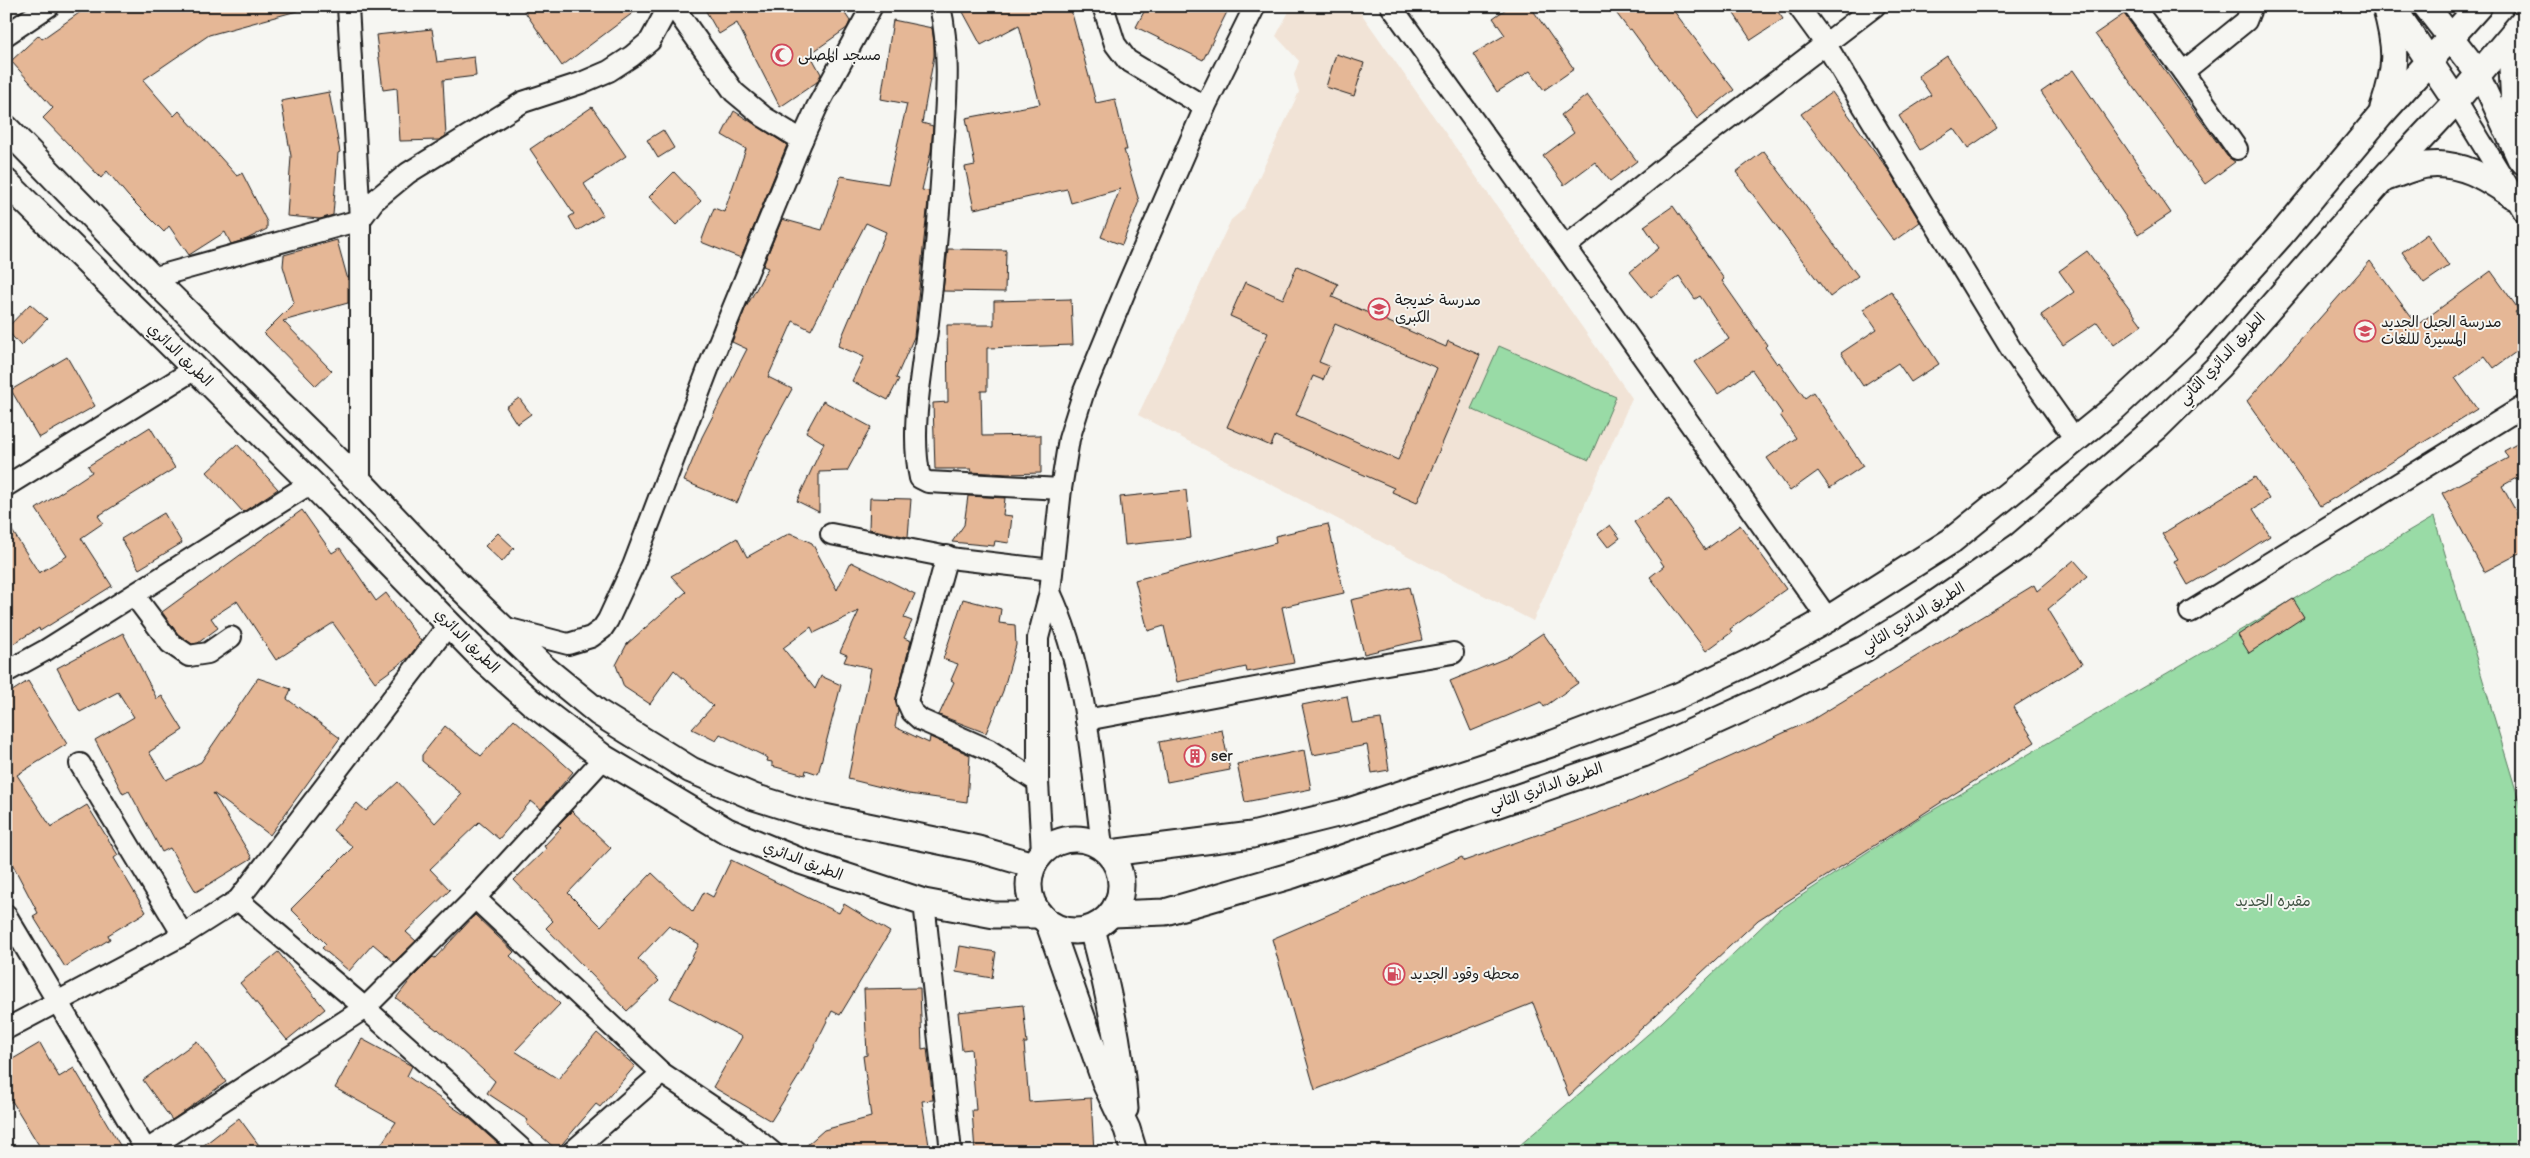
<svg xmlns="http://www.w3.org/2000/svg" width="2530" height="1158" font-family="'Balsamiq Sans','Playpen Sans Arabic',sans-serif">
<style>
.built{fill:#f1e3d6}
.green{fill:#99dba6;stroke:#5a7c61}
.building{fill:#e5b796;stroke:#1c1c1c;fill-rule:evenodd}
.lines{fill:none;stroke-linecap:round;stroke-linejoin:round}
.minor-casing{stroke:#1c1c1c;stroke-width:24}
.major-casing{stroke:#1c1c1c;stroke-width:29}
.minor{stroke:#f6f6f2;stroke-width:20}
.major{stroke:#f6f6f2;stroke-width:25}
.labels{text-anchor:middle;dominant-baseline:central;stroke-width:4;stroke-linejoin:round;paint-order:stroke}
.poi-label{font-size:15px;fill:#1c1c1c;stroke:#f6f6f2;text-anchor:start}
.street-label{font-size:15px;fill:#1c1c1c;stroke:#f6f6f2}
.park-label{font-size:15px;fill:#425545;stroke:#f6f6f2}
</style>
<rect width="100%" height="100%" fill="#f6f6f2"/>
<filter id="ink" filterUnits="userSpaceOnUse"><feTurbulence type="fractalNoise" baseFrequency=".02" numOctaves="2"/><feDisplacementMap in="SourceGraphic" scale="10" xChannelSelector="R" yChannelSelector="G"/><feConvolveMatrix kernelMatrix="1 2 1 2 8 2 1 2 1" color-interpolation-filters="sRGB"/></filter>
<g filter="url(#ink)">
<path class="built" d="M1292 6H1356L1632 398 1533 621 1138 415 1231 220 1244 209 1299 92 1294 75 1299 61 1276 36Z"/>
<g class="green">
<path d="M1499 346 1616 397 1589 460 1471 409Z"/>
<path d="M2434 517 2524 817V1152H1512L1662 1022 1778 911 1916 820Z"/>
</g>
<g class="building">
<path d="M89 6H296L297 11 209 35 143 80 174 116 179 111 237 176 242 173 267 222V229L247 239 231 244 225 232 189 255 169 226 164 232 128 196 107 171 101 178 43 118 53 108 11 61 39 35 42 39Z"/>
<path d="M521 6H642L562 66Z"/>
<path d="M703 6H840L850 21 847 28 810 54 821 74 817 82 780 107 737 23 719 34Z"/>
<path d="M974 6H1070L1096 103 1115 99 1127 150H1124L1139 201 1122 245 1101 237 1120 189 1071 203 1067 189 974 209 965 167 975 165 966 118 1040 104 1019 25 981 45 963 12Z"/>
<path d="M1147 6H1217L1227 12 1203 60 1136 27Z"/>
<path d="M1510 6H1530L1574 69 1544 90 1530 71 1497 92 1473 54 1505 35 1493 18Z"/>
<path d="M1611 6H1670L1734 90 1697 119 1631 29 1629 30Z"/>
<path d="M1729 6H1774L1783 19 1751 40Z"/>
<path d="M2124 14 2227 156 2235 162 2205 184 2095 34Z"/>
<path d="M893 20 932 28 934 43V56L922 123 933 126 931 151 922 190 929 191 914 337 896 378 899 379 888 400 852 381 864 357 838 346 886 232 866 223 811 330 793 321 768 377 792 389 759 450 737 503 684 481 702 437 747 349 732 342 745 309 768 268 763 266 782 219 822 230 841 176 888 184 907 104 881 99Z"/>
<path d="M432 29 437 62 474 57 476 76 443 80 446 136 439 140 400 141 397 88 383 90 376 35Z"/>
<path d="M1336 54 1364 63 1354 96 1326 87Z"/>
<path d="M1947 56 1997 128 1968 148 1954 128 1920 150 1899 116 1931 95 1918 76Z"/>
<path d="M2073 70 2171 213 2138 235 2041 92Z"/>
<path d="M329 92 340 152 338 153 333 215 320 219 287 216 291 156 281 101Z"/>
<path d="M1832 92 1889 171 1920 222 1894 241 1801 114Z"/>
<path d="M1587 95 1637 161 1610 181 1595 162 1564 185 1543 156 1574 133 1561 115Z"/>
<path d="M592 107 626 156 584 184 603 215 577 231 569 217 574 214 530 149Z"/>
<path d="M734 111 787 145 741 258 701 242 714 208 724 212 746 149 722 135Z"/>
<path d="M663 130 674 148 658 158 647 140Z"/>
<path d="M1764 151 1858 276 1830 297 1736 172Z"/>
<path d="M674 172 701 201 676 225 649 197Z"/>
<path d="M1673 206 1724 279 1722 281 1767 345 1765 347 1777 364 1779 362 1805 398 1813 392 1863 466 1830 488 1818 471 1790 491 1767 458 1796 438 1780 415 1782 413 1752 370 1718 394 1695 362 1729 339 1700 296 1695 299 1679 276 1651 298 1630 272 1659 248 1644 226Z"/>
<path d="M2427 234 2449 266 2424 283 2402 252Z"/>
<path d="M337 240 348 280V303L283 321 332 371 316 386 264 333 294 303 283 266 284 255Z"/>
<path d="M948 249 1006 250 1005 292 943 291Z"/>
<path d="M2087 251 2142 325 2114 345 2097 322 2063 345 2041 315 2074 292 2059 271Z"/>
<path d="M2370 261 2417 325 2491 271 2519 310 2515 312 2524 324V346L2494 368 2485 356 2455 378 2477 409 2321 506 2247 401Z"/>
<path d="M1297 266 1338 284 1332 297 1446 347 1448 341 1480 355 1417 503 1392 492 1394 488 1275 436 1271 446 1227 427 1268 333 1230 316 1245 282 1283 299ZM1335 324 1437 368 1398 460 1296 415 1313 376 1323 380 1329 366 1319 362Z"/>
<path d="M1891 291 1939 364 1911 382 1898 363 1863 386 1841 353 1877 329 1863 309Z"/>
<path d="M1071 299 1073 345 987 348V391H981L982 436 1041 435V473L1008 474 970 472 971 469H935L933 403 948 402 947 325H994V301Z"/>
<path d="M30 304 47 319 21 346 6 329Z"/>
<path d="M67 357 95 406 39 438 11 390Z"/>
<path d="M519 398 531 414 517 424 506 407Z"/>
<path d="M823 401 871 427 847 471 819 472V512L797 501 824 443 806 432Z"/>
<path d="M150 427 175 468 98 516 103 523 81 538 112 586 40 631 39 628 6 648V521L39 573 67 556 36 509 92 472 88 466Z"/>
<path d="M2524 440V487L2518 477 2502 486 2524 526V551L2484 572 2442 493 2508 458 2504 451Z"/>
<path d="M237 444 278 489 243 512 207 472Z"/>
<path d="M2255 477 2269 499 2253 509 2270 536 2220 568 2219 567 2188 585 2174 561 2178 559 2162 534Z"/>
<path d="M1186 490 1191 538 1125 545 1120 497Z"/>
<path d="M968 496 1005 498 1003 515 1012 516 1009 543 995 541 994 546 952 542 964 525Z"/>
<path d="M870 498 911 499 908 537 869 529Z"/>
<path d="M1669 498 1705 550 1740 525 1786 589 1730 629 1732 632 1706 651 1650 577 1664 566 1634 522Z"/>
<path d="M302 510 332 553 340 548 376 601 386 593 421 641 408 658 375 682 333 623 276 660 237 601 211 618 218 628 198 643 192 644 178 634 162 612Z"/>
<path d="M164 513 182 543 139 569 121 539Z"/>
<path d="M1328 524 1344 593 1282 607 1294 663 1247 672 1246 667 1177 682 1164 626 1148 631 1135 580 1276 543 1275 536Z"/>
<path d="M1610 525 1620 538 1608 547 1598 534Z"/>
<path d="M498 533 514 548 502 562 485 546Z"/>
<path d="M790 533 812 543 837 590 851 562 915 594 904 618 912 621 904 638 911 641 896 698 898 711 895 727 929 743 930 737 970 755 967 802 909 794 848 779 871 668 844 662 847 655 840 652 859 611 814 633 811 627 783 648 815 689 821 676 841 685 818 774 806 770 805 775 772 766V762L767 761 768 758 720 734 716 741 692 729 713 706 674 670 650 704 624 687 616 665 627 644 686 592 671 576 737 538 747 557Z"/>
<path d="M2074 560 2088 576 2048 609 2082 664 2013 707 2035 742 1758 920 1569 1096 1533 1003 1315 1090 1272 939 1462 857 1464 861 1632 801 1810 721 2034 585 2037 591Z"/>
<path d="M1409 587 1422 640 1364 654 1351 600Z"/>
<path d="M963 599 1001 609 999 623 1015 625 1016 645 1003 691 986 733 939 715 954 682 951 680 958 664 943 659Z"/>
<path d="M2293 599 2304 617 2249 653 2238 635Z"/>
<path d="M123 633 157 699 162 696 183 730 149 752 166 780 201 762 258 678 291 689 287 699 340 738 270 835 213 793 252 858 196 892 170 848 162 852 129 791 123 794 95 740 134 717 118 692 80 712 57 668Z"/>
<path d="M1543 633 1578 683 1544 707 1541 702 1471 731 1450 681 1506 658Z"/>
<path d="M28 681 67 744 17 775 51 827 87 805 118 855 114 858 146 912 108 935 110 939 65 967 33 916 38 913 6 852V695Z"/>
<path d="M1347 696 1352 723 1381 719 1389 770 1372 773 1367 745 1313 755 1302 705Z"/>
<path d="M514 719 573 772 541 809 531 801 499 839 479 822 430 869 450 890 406 932 416 941 394 962 373 944 349 971 322 948 326 944 291 909 353 847 333 830 357 803 366 811 398 782 435 823 462 794 422 761V755L445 726 481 756Z"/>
<path d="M1222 730 1230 770 1167 782 1159 742Z"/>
<path d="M1304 750 1311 789 1245 802 1237 764Z"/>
<path d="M572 811 611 848 568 893 601 926 652 873 693 912 704 892 713 897 731 860 839 913 844 904 890 932 840 1015 832 1011 802 1071 771 1121 713 1087 742 1037 670 998 699 944 669 926 638 959 659 981 627 1011 546 928 553 921 514 880 546 849 544 846 561 828 558 825Z"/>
<path d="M475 915 514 952 510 956 560 1004 515 1051 558 1079 597 1033 635 1066 600 1107 596 1104 557 1150 526 1123 528 1120 487 1093 495 1081 438 1029 437 1030 396 998 412 978 433 957 435 958Z"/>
<path d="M960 946 996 952 992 978 956 972Z"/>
<path d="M278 952 325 1009 287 1040 240 983Z"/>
<path d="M920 988 922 1049 927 1048 933 1100 922 1101 930 1152H799L824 1130 871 1117 863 1056 867 1055 864 989Z"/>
<path d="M1023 1005 1027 1043H1024L1029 1102 1091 1098 1094 1152H975L972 1110H976L971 1049 962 1050 958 1012Z"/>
<path d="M362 1039 412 1066 407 1076 469 1118 507 1152H376L396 1122 335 1088Z"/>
<path d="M197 1041 226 1082 172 1120 143 1080Z"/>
<path d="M40 1043 59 1077 74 1068 124 1152H43L12 1101 6 1105V1063Z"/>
<path d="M239 1118 264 1152H195Z"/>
</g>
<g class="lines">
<g class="minor-casing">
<g id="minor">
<path d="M348 6 360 220V482"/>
<path d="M673 6 734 92 764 117 802 140 817 107 872 6"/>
<path d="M940 6C951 54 946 101 943 150 940 210 934 271 927 331 921 376 910 433 920 478L928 482 1061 489"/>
<path d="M1103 6 1115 44 1127 60 1205 107"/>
<path d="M1391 6 1565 247 1828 619"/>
<path d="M1798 6 1825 43 2011 349 2075 439"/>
<path d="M2133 6 2183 72 2246 21 2250 11 2248 6"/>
<path d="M6 35 49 6"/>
<path d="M2183 72 2237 149"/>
<path d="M2479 74 2518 160"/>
<path d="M2456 101 2524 212"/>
<path d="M1565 247 1676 158 1875 6"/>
<path d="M152 278 360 220 374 201 408 173 523 102 581 83 609 71 632 56 650 41 669 6"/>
<path d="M6 486 195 369"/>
<path d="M831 534 958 559 1052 570"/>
<path d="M947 556 907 701 912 712 921 720 989 750 1038 782"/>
<path d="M1050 592C1087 671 1091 761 1102 846"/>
<path d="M134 595 170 643 189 656 208 653 231 637"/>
<path d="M2190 612 2524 406"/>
<path d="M502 627 568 644 591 637 602 629 608 620 633 566 710 364 802 140"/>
<path d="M6 672 46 650 311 483"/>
<path d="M1086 720 1351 670 1453 653"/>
<path d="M80 764 183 935"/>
<path d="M1042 852 1038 782V638L1050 592 1061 489 1069 439 1084 391 1128 284 1205 107 1255 6"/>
<path d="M475 898 662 1073 738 1124 772 1152"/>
<path d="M238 900 365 1008 525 1152"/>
<path d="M924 902 951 1152"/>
<path d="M6 915 147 1152"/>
<path d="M6 1029 183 935 238 900 449 624"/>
<path d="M147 1150 365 1008 475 898 604 758"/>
<path d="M572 1152 662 1073"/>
</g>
</g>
<g class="major-casing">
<g id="major">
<path d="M2392 6 2456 101"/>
<path d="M2426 6 2479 74"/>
<path d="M2520 26 2512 68 2514 105 2524 162"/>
<path d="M2383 108C2397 67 2397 48 2385 6"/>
<path d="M6 128 152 278 360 482 459 586 544 668 599 713 691 770 754 797 805 813 978 849 1033 865"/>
<path d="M2386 178C2399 174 2413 167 2427 165 2461 161 2486 178 2513 196"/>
<path d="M6 182 311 483 485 661 531 702 604 758 727 831 797 860 924 902 994 915H1040"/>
<circle cx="1075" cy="885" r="46"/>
<path d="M1110 853 1252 835 1349 811 1554 743 1678 696 1756 659 1828 619 1951 541 2112 410 2184 343 2280 236 2380 116 2479 6"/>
<path d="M1112 914 1165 912 1293 875 1643 754 1769 697 1866 648 1913 619 2020 545 2157 427 2219 366 2383 179 2456 101 2524 20"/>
<path d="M1049 924 1106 1085 1127 1129 1134 1152"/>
<path d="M1092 929C1108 988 1121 1048 1125 1109"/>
</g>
</g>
<use href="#minor" class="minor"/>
<use href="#major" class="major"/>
</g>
</g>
<defs>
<g id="mosque-ring" transform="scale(1.125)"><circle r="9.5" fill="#f6f6f2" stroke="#d1495b" stroke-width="1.5"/><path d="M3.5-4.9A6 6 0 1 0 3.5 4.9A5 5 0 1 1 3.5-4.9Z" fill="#d1495b"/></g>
<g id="school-ring" transform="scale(1.125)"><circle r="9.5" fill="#f6f6f2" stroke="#d1495b" stroke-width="1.5"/><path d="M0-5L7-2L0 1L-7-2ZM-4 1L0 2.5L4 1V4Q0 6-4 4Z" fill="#d1495b"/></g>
<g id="building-ring" transform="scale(1.125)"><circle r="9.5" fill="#f6f6f2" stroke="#d1495b" stroke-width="1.5"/><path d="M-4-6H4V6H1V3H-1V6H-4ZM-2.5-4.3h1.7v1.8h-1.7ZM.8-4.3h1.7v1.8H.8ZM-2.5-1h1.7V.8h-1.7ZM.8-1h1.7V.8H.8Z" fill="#d1495b"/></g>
<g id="fuel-ring" transform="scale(1.125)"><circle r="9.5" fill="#f6f6f2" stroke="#d1495b" stroke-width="1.5"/><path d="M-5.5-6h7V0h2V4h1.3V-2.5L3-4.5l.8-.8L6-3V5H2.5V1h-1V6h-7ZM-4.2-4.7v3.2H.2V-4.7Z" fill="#d1495b"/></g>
</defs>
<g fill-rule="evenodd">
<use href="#mosque-ring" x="782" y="55"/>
<use href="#school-ring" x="1379" y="309"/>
<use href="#school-ring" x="2365" y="331"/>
<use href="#building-ring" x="1195" y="756"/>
<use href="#fuel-ring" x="1394" y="974"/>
</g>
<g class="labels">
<g class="poi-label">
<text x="798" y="55">مسجد المصلى</text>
<text x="1395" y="300">مدرسة خديجة<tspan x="1395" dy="17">الكبرى</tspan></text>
<text x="2381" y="322">مدرسة الجيل الجديد<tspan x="2381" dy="17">المسيرة لللغات</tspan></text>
<text x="1211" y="756">ser</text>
<text x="1410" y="974">محطه وقود الجديد</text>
</g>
<g class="street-label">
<text transform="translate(180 355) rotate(44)">الطريق الدائري</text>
<text transform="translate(2222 359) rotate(-47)">الطريق الدائري الثاني</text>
<text transform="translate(1913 618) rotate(-32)">الطريق الدائري الثاني</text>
<text transform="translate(467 641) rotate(45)">الطريق الدائري</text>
<text transform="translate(1546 787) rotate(-19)">الطريق الدائري الثاني</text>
<text transform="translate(803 861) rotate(21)">الطريق الدائري</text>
</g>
<g class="park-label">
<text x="2273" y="901">مقبره الجديد</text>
</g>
</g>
<rect width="2530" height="1158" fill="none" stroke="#f6f6f2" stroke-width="25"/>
<rect x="12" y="12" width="2505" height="1133" fill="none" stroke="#1c1c1c" stroke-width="2" filter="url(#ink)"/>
</svg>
